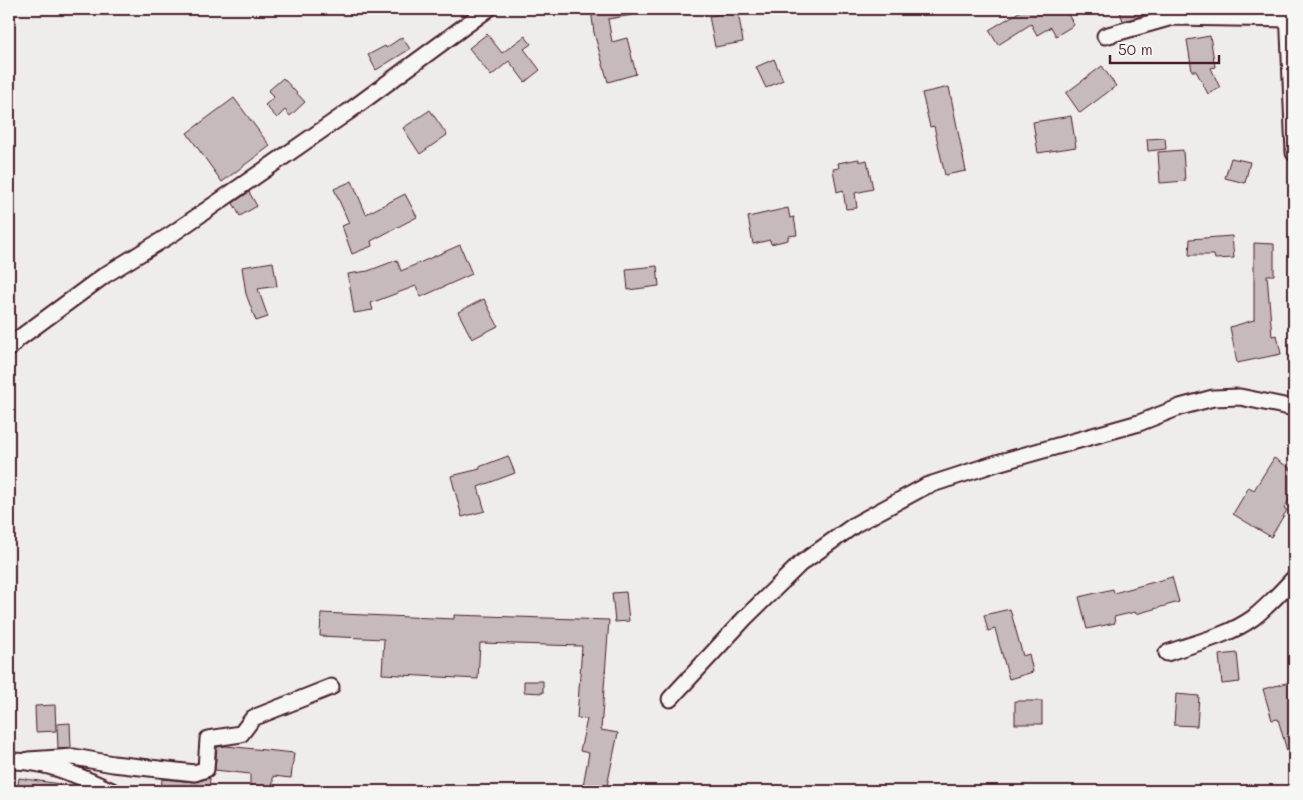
<svg xmlns="http://www.w3.org/2000/svg" width="1303" height="800" font-family="Mali,sans-serif">
<style>
.building{fill:#c6babb;stroke:#4a1f2b}
.lines{fill:none;stroke-linecap:round;stroke-linejoin:round}
.minor-casing{stroke:#4a1f2b;stroke-width:19}
.minor{stroke:#f6f6f2;stroke-width:15}
</style>
<rect width="100%" height="100%" fill="#efedea"/>
<filter id="ink" filterUnits="userSpaceOnUse"><feTurbulence type="fractalNoise" baseFrequency=".02" numOctaves="2"/><feDisplacementMap in="SourceGraphic" scale="10" xChannelSelector="R" yChannelSelector="G"/><feConvolveMatrix kernelMatrix="1 2 1 2 8 2 1 2 1" color-interpolation-filters="sRGB"/></filter>
<g filter="url(#ink)">
<g class="building">
<path d="M591 9H632L633 15 608 19 612 42 627 38 636 74 608 82 594 33Z"/>
<path d="M1024 9H1065L1074 25 1056 36 1051 27 1037 35 1031 24 998 45 989 30Z"/>
<path d="M1119 9H1159V11L1123 21Z"/>
<path d="M738 11 743 42 715 47 709 16Z"/>
<path d="M487 34 502 53 525 36 531 44 524 49 540 70 525 82 509 61 491 76 469 48Z"/>
<path d="M1210 36 1215 67 1211 68 1220 88 1208 94 1196 71H1192L1187 40Z"/>
<path d="M402 37 410 49 376 70 368 55 385 46 386 48Z"/>
<path d="M774 59 783 80 766 88 756 67Z"/>
<path d="M1102 66 1116 86 1080 113 1066 93Z"/>
<path d="M283 78 305 102 290 116 285 110 277 118 265 105 274 97 268 91Z"/>
<path d="M949 87 966 171 945 175 934 126 930 127 922 93Z"/>
<path d="M234 98 270 146 222 182 187 133Z"/>
<path d="M430 110 447 135 420 154 403 128Z"/>
<path d="M1071 116 1076 147 1038 153 1033 122Z"/>
<path d="M1165 138 1166 149 1148 151 1147 139Z"/>
<path d="M1183 150 1185 181 1160 183 1158 152Z"/>
<path d="M1231 158 1250 162 1245 183 1225 178Z"/>
<path d="M859 159V162L867 160 873 189 855 193 857 208 846 209 843 190 837 192 833 169 839 168 838 163Z"/>
<path d="M352 181 366 214 405 194 417 217 371 241 372 246 352 254 342 226 349 223 334 189Z"/>
<path d="M249 192 257 206 240 216 233 203Z"/>
<path d="M788 208 790 218 794 217 797 235 788 236V240L771 244 770 240 753 244 748 217Z"/>
<path d="M1232 236 1234 258 1215 259 1214 255H1189L1190 239Z"/>
<path d="M1254 243 1274 244V275H1267L1272 336 1277 335 1281 354 1237 363 1230 327 1254 320Z"/>
<path d="M460 245 472 274 421 297 416 286 371 303 373 310 354 313 348 274 368 271 397 260 401 271Z"/>
<path d="M273 262 277 286 258 289 268 317 256 321 246 294 242 267Z"/>
<path d="M657 266 659 286 628 290 626 269Z"/>
<path d="M484 299 498 326 472 339 458 312Z"/>
<path d="M508 456 515 473 478 487 485 511 462 517 451 476 480 469 479 467Z"/>
<path d="M1274 458 1294 471V492L1284 508 1287 510 1271 537 1233 514 1249 487 1254 490Z"/>
<path d="M1172 577 1179 602 1136 614 1135 612 1114 617 1115 623 1087 629 1079 597 1113 589 1114 593Z"/>
<path d="M626 592 629 621 615 622 612 593Z"/>
<path d="M1010 609 1023 656 1029 654 1033 672 1009 679 995 629 988 631 984 615Z"/>
<path d="M321 613 454 619V615L609 620 601 730 618 733 606 791H582L589 753 580 751 587 719 577 718 582 646 480 643 478 679 382 674 384 639 320 636Z"/>
<path d="M1237 653 1240 682 1222 684 1219 655Z"/>
<path d="M524 681H543V693L524 692Z"/>
<path d="M1294 681V765H1291L1278 719 1272 720 1263 689Z"/>
<path d="M1176 694 1199 696 1197 726 1174 725Z"/>
<rect x="1015" y="701" width="27" height="23"/>
<path d="M55 705 56 731 36 732 35 706Z"/>
<path d="M70 723 71 748 58 749 57 724Z"/>
<path d="M226 746 294 753 291 778 273 776V791H250V774L215 770 217 747Z"/>
<path d="M19 778 60 784 59 791H17Z"/>
<path d="M210 778 209 791H161L162 779 194 782Z"/>
</g>
<g class="lines">
<g class="minor-casing">
<g id="minor">
<path d="M1288 9 1294 153"/>
<path d="M1105 36 1172 17 1289 19"/>
<path d="M9 349 18 339 105 275 172 234 348 112 488 9"/>
<path d="M1167 653C1195 643 1228 636 1253 618 1268 606 1281 592 1294 578"/>
<path d="M670 699 745 618 800 564 856 524 926 486 997 463 1139 423 1180 407 1213 398 1240 397 1294 408"/>
<path d="M28 760 74 757 113 764 195 773 206 769 208 739 241 734 253 718 331 687"/>
<path d="M9 761C46 760 79 776 112 791"/>
</g>
</g>
<use href="#minor" class="minor"/>
</g>
</g>
<rect width="1303" height="800" fill="none" stroke="#f6f6f2" stroke-width="30"/>
<rect x="15" y="15" width="1273" height="770" fill="none" stroke="#4a1f2b" stroke-width="2" filter="url(#ink)"/>
<path d="M1110 55v8h109v-8" fill="none" stroke="#4a1f2b" stroke-width="2.5"/>
<text x="1118" y="55" font-size="15" fill="#4a1f2b" stroke="#f6f6f2" stroke-width="4" paint-order="stroke">50 m</text>
</svg>
